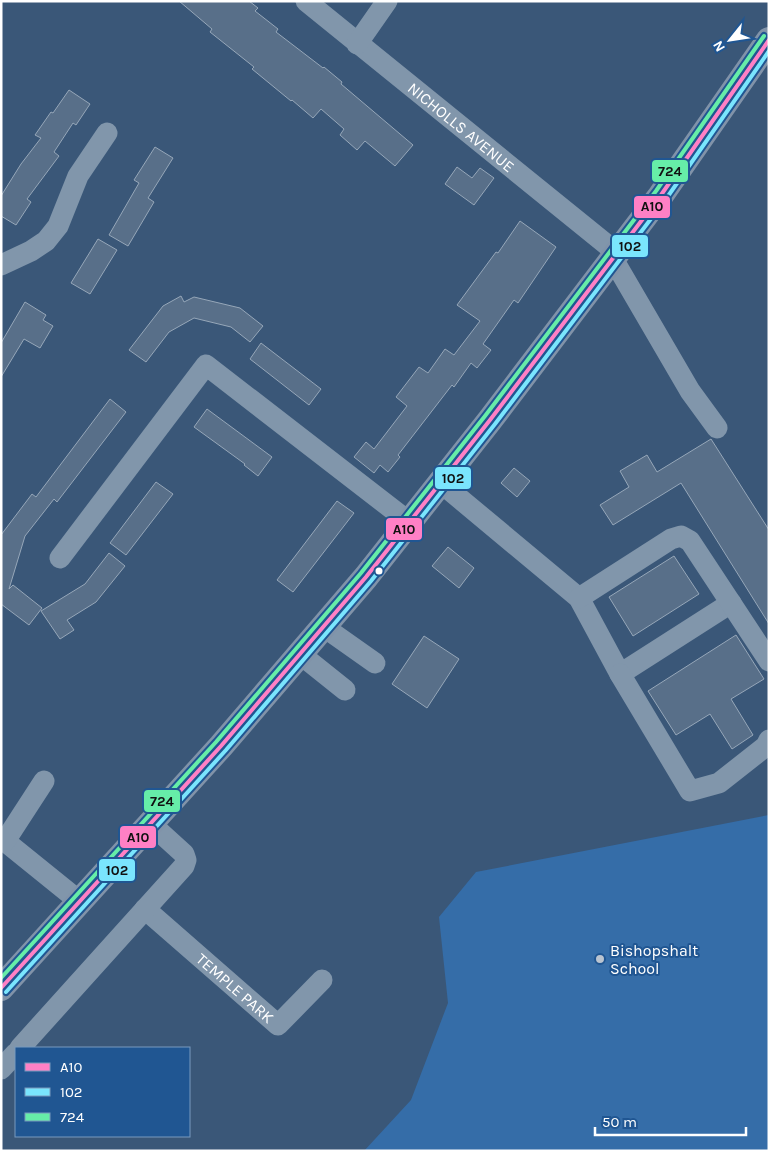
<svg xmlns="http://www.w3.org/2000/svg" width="770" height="1152" font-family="Karla,sans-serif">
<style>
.green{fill:#356da8}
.building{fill:#586f89;stroke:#96a7b9}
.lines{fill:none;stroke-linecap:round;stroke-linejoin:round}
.minor{stroke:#8196ab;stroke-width:21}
.major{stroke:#8193a9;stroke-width:26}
.bus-1-casing{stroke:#205692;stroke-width:8}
.bus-2-casing{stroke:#205692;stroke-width:8}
.bus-3-casing{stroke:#205692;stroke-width:8}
.bus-1{stroke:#ff80c5;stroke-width:4}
.bus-2{stroke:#7ae5fd;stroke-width:4}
.bus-3{stroke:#66eda8;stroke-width:4}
.bus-dot{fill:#fff;stroke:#205692;stroke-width:2}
.poi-dot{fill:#bac4d0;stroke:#205692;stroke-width:2}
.labels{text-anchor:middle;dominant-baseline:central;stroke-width:4;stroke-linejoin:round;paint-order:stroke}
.street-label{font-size:16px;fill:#fff;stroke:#205692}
.poi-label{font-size:16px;fill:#fff;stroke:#205692;text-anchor:start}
.line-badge{stroke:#205692;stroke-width:2}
.pale-badge-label{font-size:14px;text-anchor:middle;font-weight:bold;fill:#111}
</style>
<rect width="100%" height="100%" fill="#3a5778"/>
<path class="green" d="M769 815V1151H364L411 1100 448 1003 439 917 476 872Z"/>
<g class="building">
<path d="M179 1H249L258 8 255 11 278 29 276 32 323 68 324 67 342 82 341 84 413 145 395 166 365 141 357 150 340 135 344 129 321 109 313 118 292 100 291 101 252 69 254 67 210 32 212 29Z"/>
<path d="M69 90 90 104 76 125 73 123 54 152 59 156 27 199 31 202 16 225 1 216V196L21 164 41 138 35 135 51 112 53 113Z"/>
<path d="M155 147 173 158 148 198 154 202 128 246 109 235 139 183 134 180Z"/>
<path d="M457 167 472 178 480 168 494 178 474 205 445 184Z"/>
<path d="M520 221 556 247 518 303 514 300 483 344 491 350 477 368 471 363 454 387 452 385 398 455 400 457 388 472 380 465 374 473 354 457 366 442 374 449 407 406 396 397 419 367 428 373 445 349 454 355 480 321 457 305 496 252 498 253Z"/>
<path d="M98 239 117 250 90 294 71 283Z"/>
<path d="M181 296 184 302 194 297 240 308 263 326 250 342 231 327 194 318 169 332 146 362 129 350 163 306Z"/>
<path d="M25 302 46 315 43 320 53 326 40 348 24 339 1 377V343Z"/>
<path d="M261 343 321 389 309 405 250 359Z"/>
<path d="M110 399 126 412 57 502 54 499 25 536 9 589 13 585 42 608 29 625 1 604V535L32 494 36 497Z"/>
<path d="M207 409 272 457 258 476 244 465 245 464 194 427Z"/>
<path d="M711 439 769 530V624L681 483 613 525 600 505 629 487 620 471 647 455 657 472Z"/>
<path d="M514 468 530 481 517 497 501 483Z"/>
<path d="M156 482 173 494 126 555 110 543Z"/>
<path d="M337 501 354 513 293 592 277 580Z"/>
<path d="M448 547 474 568 459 588 432 566Z"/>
<path d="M109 553 125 566 96 602 67 620 74 630 60 639 41 611 85 584Z"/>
<path d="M674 556 699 594 633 636 609 597Z"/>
<path d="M736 635 764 679 731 699 753 735 732 749 710 714 676 735 648 691Z"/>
<path d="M424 636 459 659 427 708 392 684Z"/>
</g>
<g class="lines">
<g class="minor">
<path id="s1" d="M306 1 617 253"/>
<path d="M357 44 387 1"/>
<path d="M613 259 690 391 717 428"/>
<path d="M1 265 31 251 46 241 58 226 78 176 107 133"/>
<path d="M441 483 579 598 620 674 731 603"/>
<path d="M60 558 206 365 409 522"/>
<path d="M579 598 671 539 681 536 690 541 769 661"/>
<path d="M324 627 375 663"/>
<path d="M300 654 345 690"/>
<path d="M620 674 690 791 719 783 766 746 769 740"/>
<path d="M1 838 79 901"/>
<path d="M5 841 44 781"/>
<path id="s2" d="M145 909 278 1025 322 980"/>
<path d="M20 1048 184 866 186 860 184 854 151 824"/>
<path d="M1 1069 16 1053"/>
</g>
<path class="major" d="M1 988 221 746 366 577 490 420 661 195 769 40"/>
<g class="bus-1-casing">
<path id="bus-1" d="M1 988 221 746 366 577 490 420 661 195 769 40"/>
</g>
<g class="bus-2-casing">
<path id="bus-2" d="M6 992 226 750 371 581 495 424 666 199 769 51"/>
</g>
<g class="bus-3-casing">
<path id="bus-3" d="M1 978 216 742 361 573 485 416 656 191 764 36"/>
</g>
<use href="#bus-1" class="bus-1"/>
<use href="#bus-2" class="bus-2"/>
<use href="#bus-3" class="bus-3"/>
</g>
<circle class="bus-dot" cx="379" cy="571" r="4.5"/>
<circle class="poi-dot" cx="600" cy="959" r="5"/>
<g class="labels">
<g class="street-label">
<text stroke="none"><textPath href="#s1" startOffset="200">NICHOLLS AVENUE</textPath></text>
<text stroke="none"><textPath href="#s2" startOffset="120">TEMPLE PARK</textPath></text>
</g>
<g class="poi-label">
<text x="610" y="950">Bishopshalt<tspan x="610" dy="18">School</tspan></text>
</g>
</g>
<g class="line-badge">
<rect x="651" y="159" width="38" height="24" rx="5" fill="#66eda8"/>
<rect x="633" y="195" width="38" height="24" rx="5" fill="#ff80c5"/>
<rect x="611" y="234" width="38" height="24" rx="5" fill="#7ae5fd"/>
<rect x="434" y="466" width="38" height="24" rx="5" fill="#7ae5fd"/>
<rect x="385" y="517" width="38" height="24" rx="5" fill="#ff80c5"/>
<rect x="143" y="789" width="38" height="24" rx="5" fill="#66eda8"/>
<rect x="119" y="825" width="38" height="24" rx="5" fill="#ff80c5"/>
<rect x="98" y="858" width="38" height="24" rx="5" fill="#7ae5fd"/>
</g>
<g class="pale-badge-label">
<text x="670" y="176">724</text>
<text x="652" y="211">A10</text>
<text x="630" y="251">102</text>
<text x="453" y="483">102</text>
<text x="404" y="534">A10</text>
<text x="162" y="806">724</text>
<text x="138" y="842">A10</text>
<text x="117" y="875">102</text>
</g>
<rect width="770" height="1152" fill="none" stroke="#ffffff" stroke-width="5"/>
<rect x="15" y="1047" width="175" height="90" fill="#205692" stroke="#799abe"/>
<rect x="25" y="1063" width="25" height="8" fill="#ff80c5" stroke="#799abe"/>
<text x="60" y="1072" font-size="15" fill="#ffffff">A10</text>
<rect x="25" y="1088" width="25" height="8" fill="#7ae5fd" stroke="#799abe"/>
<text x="60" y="1097" font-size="15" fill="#ffffff">102</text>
<rect x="25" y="1113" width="25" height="8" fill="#66eda8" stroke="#799abe"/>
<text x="60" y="1122" font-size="15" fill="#ffffff">724</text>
<g transform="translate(730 40) rotate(240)" stroke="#205692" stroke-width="4" paint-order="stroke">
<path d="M0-4L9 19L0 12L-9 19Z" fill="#ffffff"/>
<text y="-8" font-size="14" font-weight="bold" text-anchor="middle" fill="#ffffff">N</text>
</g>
<path d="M595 1127v8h151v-8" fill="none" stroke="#ffffff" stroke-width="2.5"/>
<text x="602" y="1127" font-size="15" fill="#ffffff" stroke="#205692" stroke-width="4" paint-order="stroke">50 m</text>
</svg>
